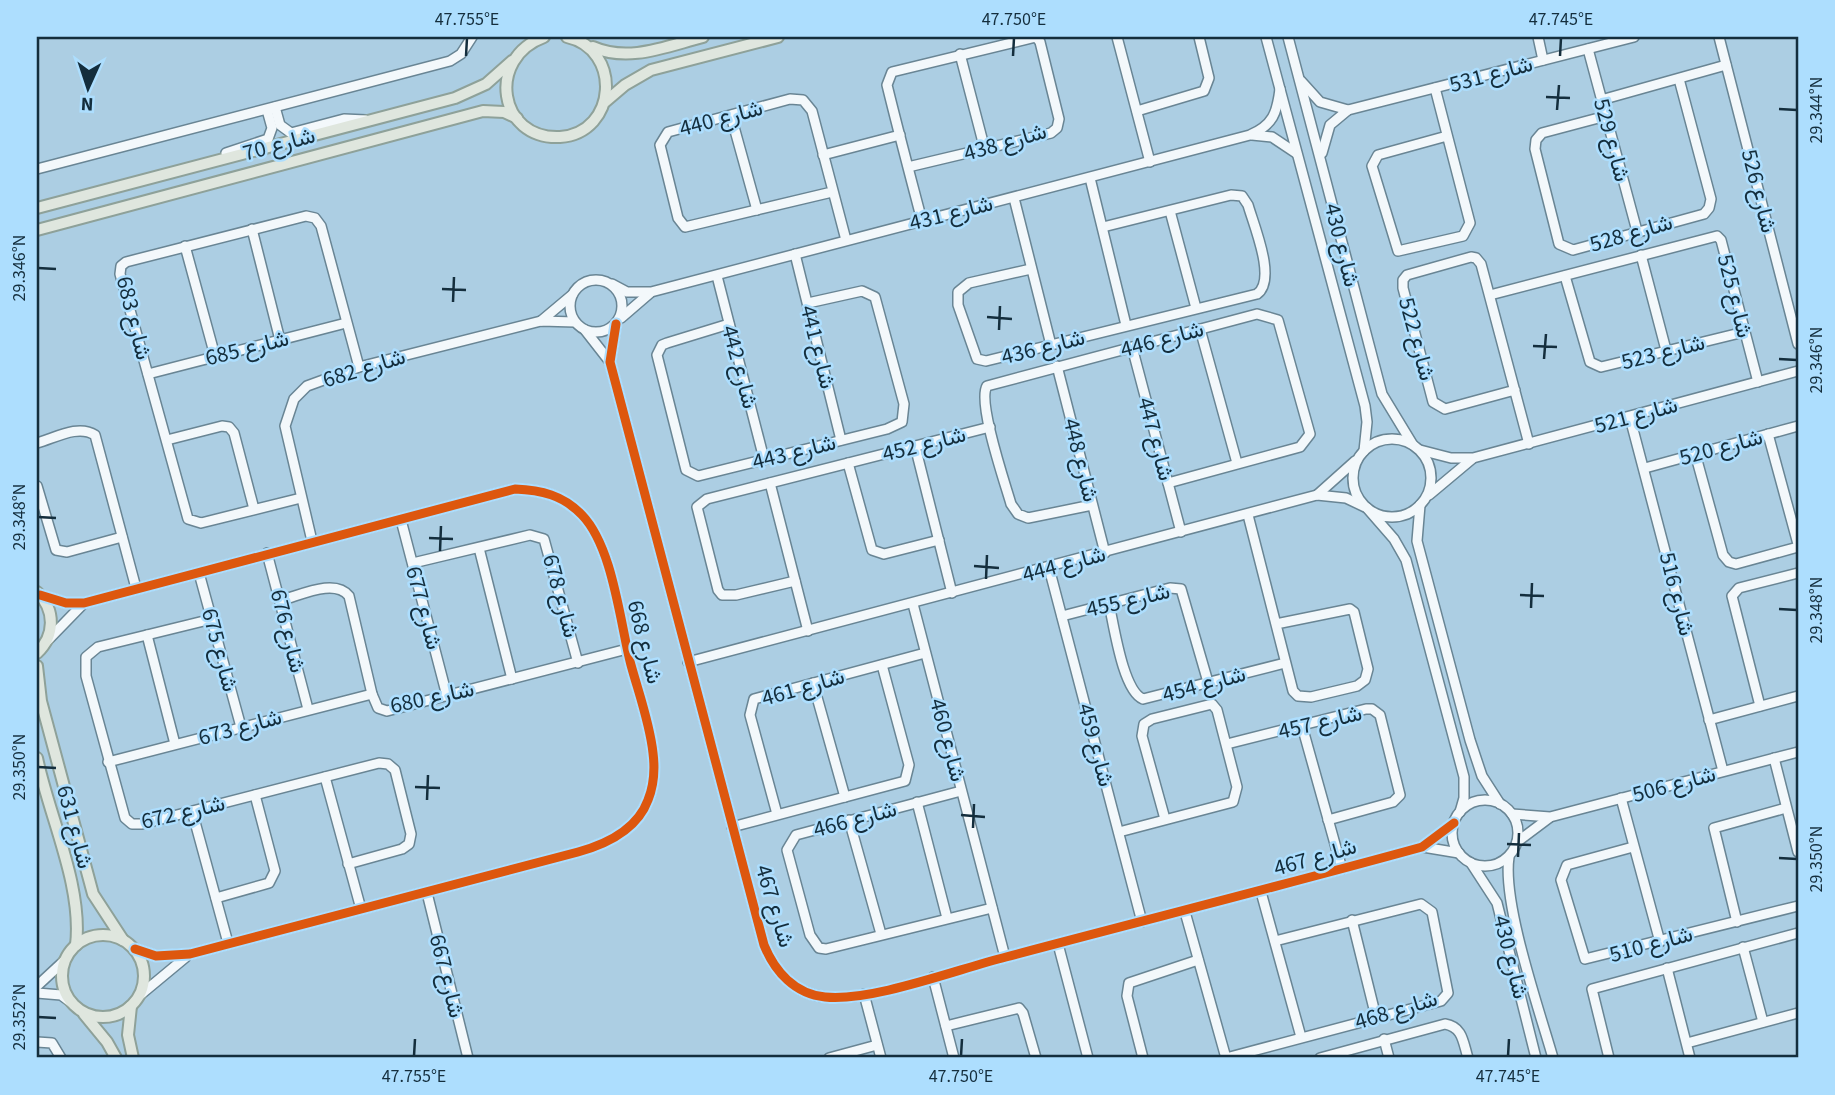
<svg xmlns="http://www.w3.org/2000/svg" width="1835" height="1095" font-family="'Source Sans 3',Vazirmatn,sans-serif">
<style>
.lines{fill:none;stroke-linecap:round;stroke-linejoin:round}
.minor-casing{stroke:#698594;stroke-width:12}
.major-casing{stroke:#8ea199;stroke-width:14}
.minor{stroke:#f3f8fb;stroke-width:9}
.major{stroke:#dfe6de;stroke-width:10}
.cycleway-casing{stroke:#addefe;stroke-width:13}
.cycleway{stroke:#dd570e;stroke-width:9}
.ticks{fill:none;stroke:#142e3d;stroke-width:2.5}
.labels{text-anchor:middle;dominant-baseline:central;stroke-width:5;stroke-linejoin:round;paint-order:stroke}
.street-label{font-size:23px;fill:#142e3d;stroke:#addefe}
.neatline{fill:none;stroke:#142e3d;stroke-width:2.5}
.ticks-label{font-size:18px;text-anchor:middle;fill:#142e3d}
</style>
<rect width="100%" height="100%" fill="#accee3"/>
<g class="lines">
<g class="minor-casing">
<g id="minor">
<path d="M1117 37 1150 162"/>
<path d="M1266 37 1365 406 1367 422 1364 451"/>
<path d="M1288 37 1382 394 1413 445"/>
<path d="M1538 37 1543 60"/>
<path d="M1719 37 1798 344"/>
<path d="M1588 49 1637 231"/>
<path d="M960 54 985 150"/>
<path d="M1301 81 1320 102 1348 110"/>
<path d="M1435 88 1470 223 1463 236 1398 251 1372 166 1378 155 1447 136"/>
<path d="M1601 100 1726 65"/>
<path d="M275 107 280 125 291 133 344 119 366 120"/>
<path d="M1137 111 1204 91 1209 78 1199 37"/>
<path d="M731 116 757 210"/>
<path d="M1606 116 1542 133 1536 140 1535 149 1559 244 1573 250 1704 214 1709 208 1711 199 1679 79"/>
<path d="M1252 135 1272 137 1296 153"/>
<path d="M226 153 268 139 272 128 267 110"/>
<path d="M1322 153 1330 125 1348 110 1634 37"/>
<path d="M823 155 900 135"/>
<path d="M908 167 1051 133 1057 128 1059 119 1040 42 1036 37 892 72 887 85C898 130 910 175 922 221"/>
<path d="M37 169 450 61 461 54 472 37"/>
<path d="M1090 178 1126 325"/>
<path d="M832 192 685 227 678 218 660 145 668 132 790 99 803 100 812 111 846 240"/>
<path d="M1014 198 1051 345"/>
<path d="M1170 211 1196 308"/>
<path d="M252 229 280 340"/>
<path d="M185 246 215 356"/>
<path d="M795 254 841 440"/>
<path d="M1641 255 1666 350"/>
<path d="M1031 269 969 283 958 292V305L977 359 986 361 1257 294C1277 280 1254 226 1248 205L1242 196 1231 195 1103 227"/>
<path d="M717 276 764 459"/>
<path d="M1565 276 1590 362 1601 367 1744 332"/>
<circle cx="596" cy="306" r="26"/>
<path d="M612 284 627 292H651L1250 135C1273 125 1277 113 1280 89"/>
<path d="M1490 295 1717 236 1721 240 1758 382"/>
<path d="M621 318 650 293"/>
<path d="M541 321 572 295"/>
<path d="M616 324 610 362 764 945C775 972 795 994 825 997 872 1002 958 969 1006 957 1145 920 1284 885 1422 847L1454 823"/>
<path d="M729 324 667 343 662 345 657 355 686 470 698 476 887 429 902 422 904 404 875 297 862 291 808 303"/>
<path d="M1200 329 1237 463"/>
<path d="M585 330 610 362"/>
<path d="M1132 347 1181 532"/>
<path d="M1057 366 1105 553"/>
<path d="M148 374 346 323"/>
<path d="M1515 390 1445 409 1433 402 1403 288V280L1407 275 1471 257 1476 258 1481 264 1529 444"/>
<path d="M1630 418 1723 771"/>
<path d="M1768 434 1798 544"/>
<circle cx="1392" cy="478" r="39"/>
<path d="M167 440 222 426 229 427 234 433 254 509"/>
<path d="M37 443C55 438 78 424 95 435L136 588"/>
<path d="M915 446 952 593"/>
<path d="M1420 450 1451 458H1473L1798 371"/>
<path d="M1695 453 1723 555 1729 562 1736 564 1798 547"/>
<path d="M848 463 872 550 884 554 939 540"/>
<path d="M1645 468 1798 426"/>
<path d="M770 483 808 631"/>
<path d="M37 486 56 550 67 552 122 537"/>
<path d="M1317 495 1355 461"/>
<path d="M1429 495 1472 459"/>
<path d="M301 498 201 523 188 519 120 274 121 266 126 262 306 216 315 218 321 226 359 367"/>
<path d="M1092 505 1028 518 1018 514 1011 504C1005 483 977 402 987 386L1257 314 1278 320 1310 434 1300 447 1168 483"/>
<path d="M1420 505 1417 541 1470 740 1482 776 1500 804"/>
<path d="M1367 508 1394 539 1406 560 1464 777V798L1460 812"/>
<path d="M1248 515 1293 691 1298 696 1311 697 1357 686 1365 680 1368 669 1354 612 1350 609 1276 624"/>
<path d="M401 520 447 696"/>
<path d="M312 541 285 426 294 399 307 386 359 367 541 321 575 322"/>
<path d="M479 548 512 679"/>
<path d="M267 553 308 709"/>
<path d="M413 563 530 535 544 539 578 663"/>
<path d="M1049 568 1142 922"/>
<path d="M199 573 241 727"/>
<path d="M795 581 736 595H722L718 590 697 507 707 499 990 427"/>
<path d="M40 595 66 603H84L515 489C541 490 563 495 582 515 613 547 620 623 631 665 639 694 650 724 653 753 655 769 654 785 648 800 637 830 607 844 578 852L190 954 156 956 135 949"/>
<path d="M282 600C301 595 335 578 349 596L372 694 378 708 387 711 627 649"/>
<path d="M913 604 1005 957"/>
<path d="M1109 604C1114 626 1123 691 1143 699L1285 663"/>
<path d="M1062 616 1170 588 1181 589 1208 682"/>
<path d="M212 619 98 647 86 657V676L125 818 132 824H142L379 763 388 764 395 770 411 834 409 844 402 849 348 864"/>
<path d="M147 635 175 744"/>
<path d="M46 642 84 603"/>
<path d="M688 662 1317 495 1346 498 1365 507"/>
<path d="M813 683 845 797"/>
<path d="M1760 706 1732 596 1739 588 1798 573"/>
<path d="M1709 720 1798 696"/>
<path d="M1302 726 1342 869"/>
<path d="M1227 744 1366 709H1372L1380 715 1400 795 1393 802 1328 820"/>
<path d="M1774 758 1798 852"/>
<path d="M108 762 372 694"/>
<path d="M325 777 361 909"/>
<path d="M961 791 796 835 787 850 810 935 819 948 826 949 992 908"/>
<path d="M1621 798 1660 942"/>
<circle cx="1485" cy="833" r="33"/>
<path d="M917 802 947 918"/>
<path d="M192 811 228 943"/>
<path d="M777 814 750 715 754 699 925 653"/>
<path d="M1512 814 1550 817 1798 752"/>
<path d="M849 820 881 934"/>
<path d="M732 827 905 781 909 765 882 665"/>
<path d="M1119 832 1233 802 1237 787 1217 710 1212 704 1152 719 1144 724 1142 736 1165 819"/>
<path d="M1517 842 1549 818"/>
<path d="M1423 847 1459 853"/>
<path d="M1633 847 1567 865 1561 880 1585 959 1798 906"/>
<path d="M1509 857C1502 903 1539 1009 1553 1058"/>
<path d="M1471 863 1497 903 1536 1058"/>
<path d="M1261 892 1301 1037"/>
<path d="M427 893 468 1058"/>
<path d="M216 898 269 883 275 871 255 795"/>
<path d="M1185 912 1226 1058"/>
<path d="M1352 920 1376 1017"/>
<path d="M1737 922 1714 828 1786 808"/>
<path d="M1058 944 1088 1058"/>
<path d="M1743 947 1763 1022"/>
<path d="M1667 968 1690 1058"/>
<path d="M933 977 954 1058"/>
<path d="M37 986 64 961"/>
<path d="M37 993 61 995 72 1003"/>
<path d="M864 994 881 1058"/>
<path d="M139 996 186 957"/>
<path d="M946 1026 1019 1008 1023 1013 1036 1058"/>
<path d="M1384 1039 1389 1058"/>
<path d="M37 1042 52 1043 61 1058"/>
<path d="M1687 1043 1798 1013"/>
<path d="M829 1058 877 1045"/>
<path d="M1143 1058 1127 996 1129 983 1198 960"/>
<path d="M1226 1058 1441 1001 1448 993 1432 912 1421 904 1275 941"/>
<path d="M1320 1058 1445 1024C1463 1027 1463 1042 1468 1058"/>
<path d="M1609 1058 1592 989 1798 933"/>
</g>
</g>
<g class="major-casing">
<g id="major">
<path d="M544 37C486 58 498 140 560 137 618 133 622 49 567 37"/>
<path d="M593 47C629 63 667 46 703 37"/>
<path d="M605 102 625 85 651 70 778 37"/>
<path d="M37 208 455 98 486 84 512 61"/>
<path d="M37 230 483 111 504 112 517 118"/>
<path d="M37 592C56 610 55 636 37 653"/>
<path d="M37 666 41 701 93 894 123 940"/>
<path d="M37 758C49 816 83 886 76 945"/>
<circle cx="103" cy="976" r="41"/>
<path d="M131 1006 128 1035 133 1058"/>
<path d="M84 1014 107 1042 116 1058"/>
</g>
</g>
<use href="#minor" class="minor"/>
<use href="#major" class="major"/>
<g class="cycleway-casing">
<g id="cycleway">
<path d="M616 324 610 362 764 945C775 972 795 994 825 997 872 1002 958 969 1006 957 1145 920 1284 885 1422 847L1454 823"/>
<path d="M40 595 66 603H84L515 489C541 490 563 495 582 515 613 547 620 623 631 665 639 694 650 724 653 753 655 769 654 785 648 800 637 830 607 844 578 852L190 954 156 956 135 949"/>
</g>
</g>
<use href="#cycleway" class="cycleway"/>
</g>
<path class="ticks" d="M466 56 467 38M1013 56 1014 38M1560 56 1561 38M1546 97 1570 98M1779 109 1797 110M1557 110 1559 85M38 268 56 269M442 289 466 290M453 302 454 277M987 317 1012 319M999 330 1000 306M1533 346 1557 347M1544 359 1546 334M1779 359 1797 360M38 517 56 518M429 538 453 539M440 551 441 526M974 566 999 568M986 579 987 555M1520 595 1544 596M1531 608 1532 583M1779 609 1797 610M38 767 56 768M415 787 440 788M427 800 428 775M961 815 985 817M973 828 974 804M1507 844 1531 845M1518 857 1519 833M1779 858 1797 859M38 1017 56 1018M414 1056 415 1039M961 1056 962 1039M1508 1056 1509 1039"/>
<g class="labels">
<g class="street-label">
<text transform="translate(1491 74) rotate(-15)">شارع 531</text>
<text transform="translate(721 118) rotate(-15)">شارع 440</text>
<text transform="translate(1612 140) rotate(75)">شارع 529</text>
<text transform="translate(1005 142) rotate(-16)">شارع 438</text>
<text transform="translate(279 144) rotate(-15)">شارع 70</text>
<text transform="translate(1759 191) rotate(76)">شارع 526</text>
<text transform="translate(951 213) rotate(-14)">شارع 431</text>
<text transform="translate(1631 233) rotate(-16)">شارع 528</text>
<text transform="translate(1342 245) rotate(76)">شارع 430</text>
<text transform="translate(1735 296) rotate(76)">شارع 525</text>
<text transform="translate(134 318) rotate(76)">شارع 683</text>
<text transform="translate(1162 339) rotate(-15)">شارع 446</text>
<text transform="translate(1417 339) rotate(75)">شارع 522</text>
<text transform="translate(818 347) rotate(76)">شارع 441</text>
<text transform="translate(1043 347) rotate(-14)">شارع 436</text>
<text transform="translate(247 348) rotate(-14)">شارع 685</text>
<text transform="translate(1663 352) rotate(-14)">شارع 523</text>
<text transform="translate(740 367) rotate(75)">شارع 442</text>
<text transform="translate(364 368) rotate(-17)">شارع 682</text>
<text transform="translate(1636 415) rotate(-15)">شارع 521</text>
<text transform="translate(1156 439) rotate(75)">شارع 447</text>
<text transform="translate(924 444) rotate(-14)">شارع 452</text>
<text transform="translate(1721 447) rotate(-15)">شارع 520</text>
<text transform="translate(794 452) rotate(-14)">شارع 443</text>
<text transform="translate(1081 460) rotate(76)">شارع 448</text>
<text transform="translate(1064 564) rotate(-15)">شارع 444</text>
<text transform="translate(1677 594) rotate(76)">شارع 516</text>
<text transform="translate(561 596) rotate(75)">شارع 678</text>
<text transform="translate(1128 600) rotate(-13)">شارع 455</text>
<text transform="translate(424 608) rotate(75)">شارع 677</text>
<text transform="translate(288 631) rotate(76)">شارع 676</text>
<text transform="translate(645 642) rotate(76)">شارع 668</text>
<text transform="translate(220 650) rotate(75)">شارع 675</text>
<text transform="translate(1204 684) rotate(-15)">شارع 454</text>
<text transform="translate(803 687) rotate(-16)">شارع 461</text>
<text transform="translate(432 697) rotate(-12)">شارع 680</text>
<text transform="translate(1320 722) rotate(-13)">شارع 457</text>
<text transform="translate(240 727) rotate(-15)">شارع 673</text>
<text transform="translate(948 740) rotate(75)">شارع 460</text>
<text transform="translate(1096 745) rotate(75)">شارع 459</text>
<text transform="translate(1674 784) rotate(-15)">شارع 506</text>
<text transform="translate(183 812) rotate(-13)">شارع 672</text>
<text transform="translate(855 819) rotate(-15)">شارع 466</text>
<text transform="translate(75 827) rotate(75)">شارع 631</text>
<text transform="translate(1315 857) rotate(-16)">شارع 467</text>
<text transform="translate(775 906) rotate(73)">شارع 467</text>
<text transform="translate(1651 944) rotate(-15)">شارع 510</text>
<text transform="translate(1511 957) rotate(76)">شارع 430</text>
<text transform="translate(447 976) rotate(76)">شارع 667</text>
<text transform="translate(1396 1010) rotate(-17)">شارع 468</text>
</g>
</g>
<rect width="1835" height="1095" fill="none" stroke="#addefe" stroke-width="77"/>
<g transform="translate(88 88) rotate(183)" stroke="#addefe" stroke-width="5" paint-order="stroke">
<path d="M0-5L12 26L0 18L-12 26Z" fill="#142e3d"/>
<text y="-10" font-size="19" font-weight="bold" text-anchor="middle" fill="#142e3d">N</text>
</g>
<rect x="38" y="38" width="1759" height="1018" class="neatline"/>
<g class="ticks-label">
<text x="467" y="25">47.755°E</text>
<text x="1014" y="25">47.750°E</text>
<text x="1561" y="25">47.745°E</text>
<text transform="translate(1816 110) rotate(-90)" y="6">29.344°N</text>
<text transform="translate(19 268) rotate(-90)" y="6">29.346°N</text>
<text transform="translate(1816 360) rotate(-90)" y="6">29.346°N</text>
<text transform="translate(19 517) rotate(-90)" y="6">29.348°N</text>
<text transform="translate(1816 610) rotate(-90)" y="6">29.348°N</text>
<text transform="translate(19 767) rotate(-90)" y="6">29.350°N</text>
<text transform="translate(1816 859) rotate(-90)" y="6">29.350°N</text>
<text transform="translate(19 1017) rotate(-90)" y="6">29.352°N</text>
<text x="414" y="1082">47.755°E</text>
<text x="961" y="1082">47.750°E</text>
<text x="1508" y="1082">47.745°E</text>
</g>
</svg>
